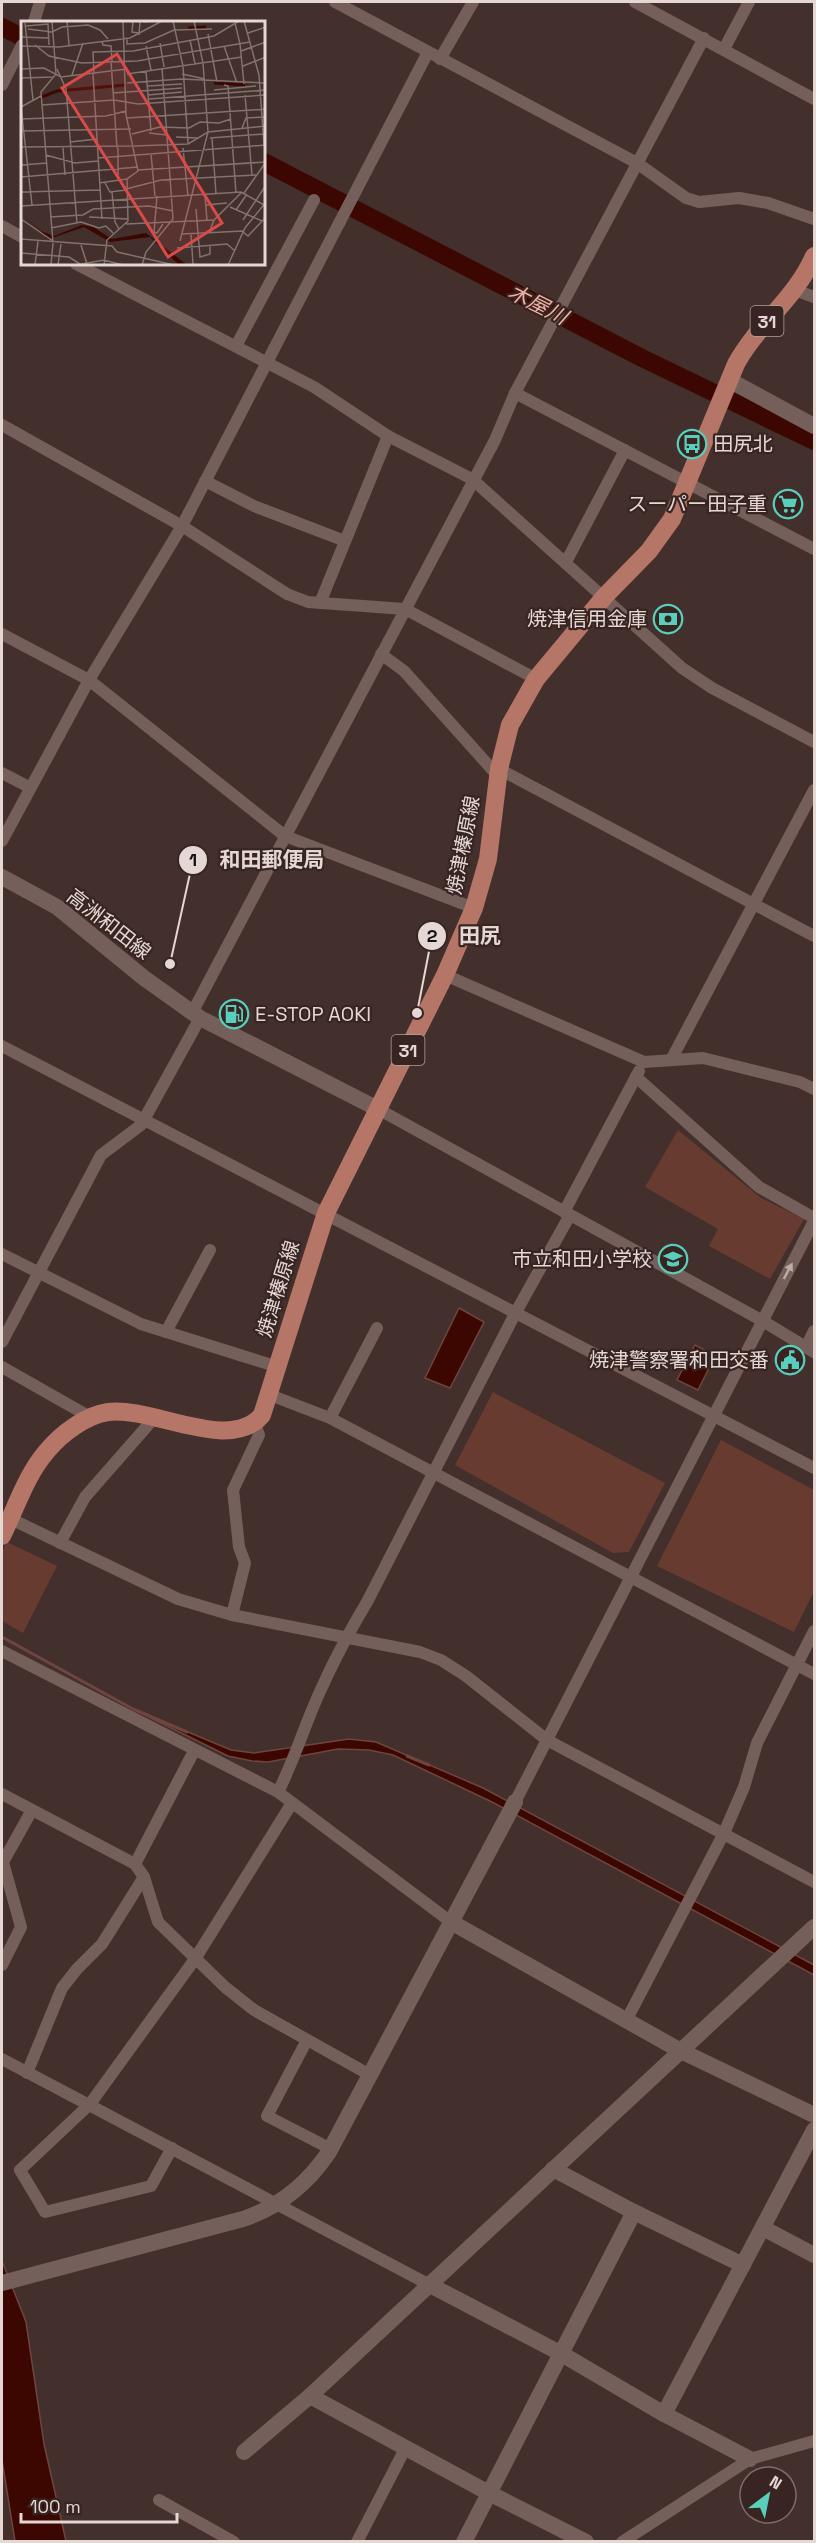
<svg xmlns="http://www.w3.org/2000/svg" width="816" height="2543" font-family="'Space Grotesk','Noto Sans JP',sans-serif">
<style>
.green{fill:#683b31}
.water{fill:#3d0701;stroke:#6f4540;stroke-width:1.5}
.lines{fill:none;stroke-linecap:round;stroke-linejoin:round}
.stream{stroke:#6f4540;stroke-width:3}
.river{stroke:#3d0701;stroke-width:18}
.street{stroke:#755f5a;stroke-width:12}
.secondary{stroke:#755f5a;stroke-width:16}
.primary{stroke:#b57567;stroke-width:18}
.oneway{fill:#bdada9}
.labels{text-anchor:middle;dominant-baseline:central;stroke-width:4.5;stroke-linejoin:round;paint-order:stroke}
.shield{fill:#382521;stroke:#b0a29e;stroke-width:1.5}
.shield-label{font-size:18px;font-weight:bold;fill:#e4d7d4}
.poi-label{font-size:20px;fill:#e4d7d4;stroke:#382521;text-anchor:end}
.street-label{font-size:20px;fill:#e4d7d4;stroke:#382521}
.water-label{font-size:21px;font-style:italic;fill:#f3b0a2;stroke:#382521}
.inset-river{fill:none;stroke:#3d0701;stroke-width:3}
.inset-road{fill:none;stroke:#83726f;stroke-width:1.5}
.view{fill:#d94b4a;fill-opacity:0.15;stroke:#d94b4a;stroke-width:3}
.inset-edge{fill:none;stroke:#e4d7d4;stroke-width:3}
.leader{fill:none;stroke:#e4d7d4;stroke-width:2}
.callout-dot{fill:#e4d7d4;stroke:#382521;stroke-width:2}
.mark-label{font-size:18px;text-anchor:middle;font-weight:bold;fill:#111}
.callout-label{font-size:21px;text-anchor:middle;font-weight:bold;fill:#e4d7d4;stroke:#382521;stroke-width:4.5;stroke-linejoin:round;paint-order:stroke}
</style>
<rect width="100%" height="100%" fill="#432f2b"/>
<g class="green">
<path d="M678 1130 761 1198 804 1219 770 1279 709 1246 718 1229 645 1187Z"/>
<path d="M493 1392 665 1483 629 1552 613 1553 455 1465Z"/>
<path d="M721 1440 814 1490V1591L794 1632 657 1566Z"/>
<path d="M7 1542 57 1566 23 1633 2 1621V1552Z"/>
</g>
<g class="water">
<path d="M459 1308 484 1322 450 1388 425 1378Z"/>
<path d="M695 1345 715 1356 698 1390 677 1380Z"/>
<path d="M133 1709 231 1750 254 1753 349 1739 376 1742 483 1788 814 1965V1975L492 1802 393 1755 369 1750 338 1749 268 1762 252 1761 228 1756Z"/>
<path d="M2 2261 26 2322 44 2444 66 2541H15L2 2460Z"/>
</g>
<g class="lines">
<g class="stream">
<path d="M2 1637 133 1709 187 1732"/>
<path d="M407 1756 429 1765"/>
</g>
<g class="river">
<path d="M2 27 22 37"/>
<path d="M264 162 642 358 814 441"/>
</g>
<g class="street">
<path d="M335 2 637 163 686 198 699 202 739 198 768 203 814 219"/>
<path d="M635 2 814 99"/>
<path d="M34 22 40 2"/>
<path d="M724 49 749 2"/>
<path d="M440 59 473 2"/>
<path d="M2 85 22 45"/>
<path d="M2 226 22 237"/>
<path d="M76 264 314 387 388 436 472 479 682 668 712 688 814 742"/>
<path d="M795 290 814 297"/>
<path d="M236 346 314 200"/>
<path d="M515 393 814 549"/>
<path d="M2 425 182 526 287 594 308 602 405 609 536 679"/>
<path d="M205 481 254 506 345 541"/>
<path d="M566 562 625 450"/>
<path d="M320 603 388 436"/>
<path d="M2 634 89 680 285 836 474 908"/>
<path d="M381 654 404 671 498 776"/>
<path d="M499 769 814 936"/>
<path d="M2 773 29 787"/>
<path d="M2 841 89 680 182 526 428 52"/>
<path d="M445 975 644 1062 703 1058 800 1082 814 1089"/>
<path d="M192 1013 495 440 515 393 704 38"/>
<path d="M2 1046 814 1468"/>
<path d="M671 1060 814 790"/>
<path d="M636 1077 759 1187 814 1218"/>
<path d="M378 1109 761 1320 814 1352"/>
<path d="M564 1212 639 1071"/>
<path d="M2 1254 141 1324 278 1367"/>
<path d="M166 1332 210 1250"/>
<path d="M2 1342 101 1155 141 1125 200 1018"/>
<path d="M806 1347 814 1331"/>
<path d="M2 1367 90 1417"/>
<path d="M270 1395 330 1418 814 1674"/>
<path d="M330 1418 377 1328"/>
<path d="M11 1519 178 1599 232 1615 420 1652 441 1660 466 1676 547 1740 814 1882"/>
<path d="M60 1543 85 1497 155 1417"/>
<path d="M232 1615 245 1563 239 1547 233 1490 259 1435 255 1423"/>
<path d="M2 1651 278 1792 451 1922"/>
<path d="M278 1792C296 1757 306 1720 323 1685 336 1656 351 1629 367 1602L516 1312 570 1215"/>
<path d="M2 1794 135 1864 144 1877 158 1922 225 1987 254 2010 370 2075"/>
<path d="M515 1802 814 1221"/>
<path d="M135 1864 194 1751"/>
<path d="M2 1965 21 1927 3 1862 32 1810"/>
<path d="M626 2021 724 1833 744 1787 757 1743 814 1631"/>
<path d="M307 2040 267 2116 331 2149"/>
<path d="M2 2059 428 2284"/>
<path d="M27 2073 62 1988 77 1969 102 1944 144 1877"/>
<path d="M172 2148 151 2186 45 2212 20 2170 90 2104 195 1959 292 1803"/>
<path d="M159 2500 234 2542"/>
<path d="M357 2542 405 2449"/>
<path d="M622 2542 750 2459 814 2441"/>
</g>
<g class="secondary">
<path d="M729 380 814 426"/>
<path d="M2 877 57 907 144 978 200 1018 378 1109"/>
<path d="M451 1922 681 2051 814 2115"/>
<path d="M553 2169 634 2212 743 2265"/>
<path d="M763 2228 814 2255"/>
<path d="M2 2283 243 2219C279 2207 308 2183 329 2152L515 1802"/>
<path d="M428 2284 560 2353 664 2414 750 2459"/>
<path d="M310 2396 487 2492 586 2542"/>
<path d="M664 2414 814 2130"/>
<path d="M244 2452 310 2396 814 1927"/>
<path d="M464 2542 634 2212"/>
</g>
<path class="primary" d="M2 1536C16 1508 26 1475 47 1451 61 1434 86 1415 108 1412 152 1406 230 1454 262 1415L326 1213 445 975 474 908 488 859 499 769 510 725 536 679 605 596 649 551 672 519 736 364C757 325 796 298 814 256"/>
</g>
<defs><path id="oneway-solid" d="M-6-.8H1V-3.2L6.5 0L1 3.2V.8H-6Z" transform="scale(1.5)"/></defs>
<use class="oneway" href="#oneway-solid" transform="translate(788 1271) rotate(-62)"/>
<defs>
<g id="bus-ring" transform="scale(1.5)"><circle r="9.5" fill="#382521" stroke="#5acebd" stroke-width="1.5"/><path d="M-5-6H5V4H4V6H2V4H-2V6H-4V4H-5ZM-3.5-4V0h7V-4ZM-3.5 1.2v1.5H-2V1.2ZM2 1.2v1.5H3.5V1.2Z" fill="#5acebd"/></g>
<g id="supermarket-ring" transform="scale(1.5)"><circle r="9.5" fill="#382521" stroke="#5acebd" stroke-width="1.5"/><path d="M-6-5.5h2.5l.6 2H6L4.5 2H-2.5L-4.4-4H-6ZM-1.5 3.2a1.3 1.3 0 1 0 .1 0ZM3 3.2a1.3 1.3 0 1 0 .1 0Z" fill="#5acebd"/></g>
<g id="bank-ring" transform="scale(1.5)"><circle r="9.5" fill="#382521" stroke="#5acebd" stroke-width="1.5"/><path d="M-6-4H6V4H-6ZM0-2.3a2.3 2.3 0 1 0 0 4.6a2.3 2.3 0 1 0 0-4.6Z" fill="#5acebd"/></g>
<g id="fuel-ring" transform="scale(1.5)"><circle r="9.5" fill="#382521" stroke="#5acebd" stroke-width="1.5"/><path d="M-5.5-6h7V0h2V4h1.3V-2.5L3-4.5l.8-.8L6-3V5H2.5V1h-1V6h-7ZM-4.2-4.7v3.2H.2V-4.7Z" fill="#5acebd"/></g>
<g id="school-ring" transform="scale(1.5)"><circle r="9.5" fill="#382521" stroke="#5acebd" stroke-width="1.5"/><path d="M0-5L7-2L0 1L-7-2ZM-4 1L0 2.5L4 1V4Q0 6-4 4Z" fill="#5acebd"/></g>
<g id="civic-ring" transform="scale(1.5)"><circle r="9.5" fill="#382521" stroke="#5acebd" stroke-width="1.5"/><path d="M-.6-6.5H3V-4.5H.6V-3L4-1V1h2V6H-6V1h2V-1L-.6-3ZM-1.2 2.5V6h2.4V2.5Z" fill="#5acebd"/></g>
</defs>
<g fill-rule="evenodd">
<use href="#bus-ring" x="692" y="444"/>
<use href="#supermarket-ring" x="788" y="504"/>
<use href="#bank-ring" x="668" y="619"/>
<use href="#fuel-ring" x="234" y="1014"/>
<use href="#school-ring" x="673" y="1259"/>
<use href="#civic-ring" x="790" y="1360"/>
</g>
<g class="labels">
<g class="shield">
<rect x="750.5" y="306" width="33" height="30" rx="4.5"/>
<rect x="391.5" y="1035" width="33" height="30" rx="4.5"/>
</g>
<g class="shield-label">
<text x="767" y="321">31</text>
<text x="408" y="1050">31</text>
</g>
<g class="poi-label">
<text x="713" y="444" text-anchor="start">田尻北</text>
<text x="767" y="504">スーパー田子重</text>
<text x="647" y="619">焼津信用金庫</text>
<text x="255" y="1014" text-anchor="start">E-STOP AOKI</text>
<text x="652" y="1259">市立和田小学校</text>
<text x="769" y="1360">焼津警察署和田交番</text>
</g>
<g class="street-label">
<text transform="translate(463 845) rotate(-79)">焼津榛原線</text>
<text transform="translate(109 924) rotate(38)">高洲和田線</text>
<text transform="translate(278 1289) rotate(-73)">焼津榛原線</text>
</g>
<g class="water-label">
<text transform="translate(538 304) rotate(27)">木屋川</text>
</g>
</g>
<g transform="translate(21 21)">
<rect width="244" height="244" fill="#432f2b"/>
<path d="M0 192 20 210 33 215 61 204 72 206 91 218 125 212 166 244H158L129 216 89 221 63 206 28 218Z" fill="#3d0701"/>
<path class="inset-river" d="M167 7 185 6M193 62 224 64M18 77 36 70 105 64"/>
<path class="inset-road" d="M46 0 48 24M112 0 111 11 118 12M152 0 162 45 167 123M223 0 238 54 243 124M4 2 12 79M214 2 219 23M5 5 27 3 28 24M7 8 31 11 41 6 67 4 79 9 87 18M227 12 245 6M187 13 196 61M118 14 119 0 126 1M0 16 28 17M106 17V23L124 22 153 9 191 8M169 19 174 43M81 20 82 24 90 25 91 40M139 22 143 46M219 23 223 63M14 24 28 35 61 42 116 40 229 21M0 25 38 26 109 17 141 0M125 25 130 49M203 25 216 62M220 30 245 21M90 40 96 127M222 45 245 36M0 48 23 47 40 56 106 48M36 48 45 68 56 202M125 50 130 110M72 53 81 198M73 53 72 31 112 30 193 15 218 0M106 53 221 36M161 53 184 58M51 54 62 22M0 57 33 56M106 62 160 58 245 62M203 64 207 65 215 172M127 65 161 63M193 69 235 65M92 72 161 67M127 74 161 71M224 74 231 154M128 78 245 69M21 84 93 79 117 83 245 74M0 86 11 184M0 86 20 75M106 97 245 88M0 98 85 95 105 90M221 107 225 97 245 96M0 110 110 108M128 112 146 114M111 113 139 106 168 107 179 101 198 102 210 98M155 116 177 117M189 117 242 113M191 117 195 173M49 121 76 118M113 125 167 123 187 111 245 105M0 126 113 125M42 127 44 154M97 127V158M162 127 167 175M130 133 134 175M25 134 54 142 77 140M77 137 245 124M0 144 26 142M117 149 245 141M0 156 117 146M78 162 106 158M84 162 89 171 105 169M105 168 140 159 235 154M0 171 79 169M91 171 94 201 98 208M223 172 245 141M184 174 186 200M136 175 133 211 136 212 142 203M185 184 206 182M0 185 220 171 245 185M209 186 241 200M175 188 179 236 189 233V224M215 189 226 173M29 196 62 194 72 188 128 185 152 190M68 196 107 198M0 198 32 220M222 199 245 164M105 203 193 199M30 207 60 201 78 207 85 205 92 212M222 211 227 215 245 196M188 212 193 199 221 171M161 213 222 210M170 213 172 243M0 218 91 225 96 231 153 244M159 220 187 111 182 42 173 0M60 224 66 243M156 227 206 223 214 230M0 232 48 236 59 243M14 244 17 220M30 244 32 222 20 71 35 53 31 0M37 244 40 223M55 244 83 239 102 244M83 244 86 219 107 200 106 158 117 150 105 94 102 0M121 244 125 231 152 198 141 47M207 244 224 207 245 181"/>
<path class="view" d="M96 33 201 202 147 236 41 67Z"/>
<rect width="244" height="244" class="inset-edge"/>
</g>
<path class="leader" d="M170 964L193 860M417 1013L432 936"/>
<g class="callout-dot">
<circle cx="170" cy="964" r="6"/>
<circle cx="417" cy="1013" r="6"/>
<circle cx="193" cy="860" r="15"/>
<circle cx="432" cy="936" r="15"/>
</g>
<g class="mark-label">
<text x="193" y="866">1</text>
<text x="432" y="942">2</text>
</g>
<g class="callout-label">
<text x="272" y="867">和田郵便局</text>
<text x="480" y="943">田尻</text>
</g>
<rect width="816" height="2543" fill="none" stroke="#e4d7d4" stroke-width="6"/>
<g transform="translate(768 2495) rotate(32)"><circle r="28" fill="#382521" stroke="#7d6c69" stroke-width="1.5"/>
<path d="M0-4.5L10 22L0 15L-10 22Z" fill="#5acebd"/>
<text y="-9" font-size="16" font-weight="bold" text-anchor="middle" fill="#e4d7d4">N</text>
</g>
<path d="M21 2513v9h156v-9" fill="none" stroke="#e4d7d4" stroke-width="3"/>
<text x="30" y="2513" font-size="18" fill="#e4d7d4" stroke="#382521" stroke-width="4.5" paint-order="stroke">100 m</text>
</svg>
